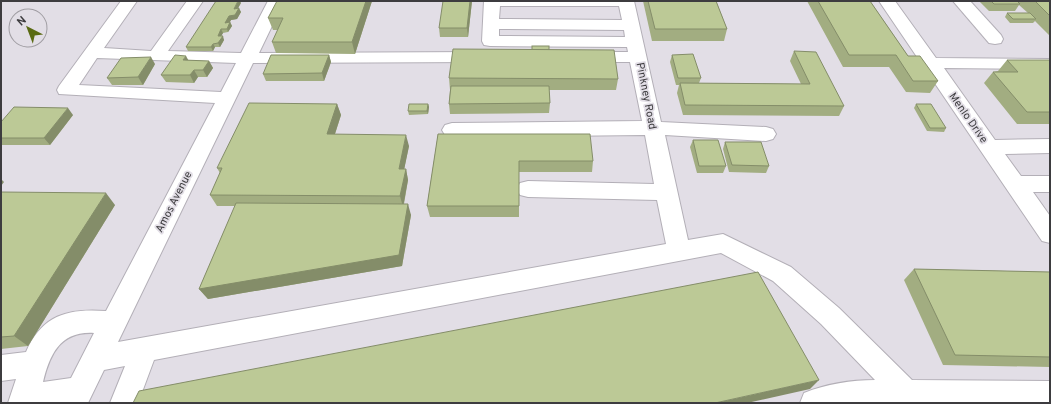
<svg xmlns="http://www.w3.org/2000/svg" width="1051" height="404" font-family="Overpass,sans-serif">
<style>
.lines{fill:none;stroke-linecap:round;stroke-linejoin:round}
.minor-casing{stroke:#b3afb7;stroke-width:2}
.minor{fill:#fff;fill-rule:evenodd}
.wall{fill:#a2ad81}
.shaded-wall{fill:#848d69}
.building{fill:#bcc996;stroke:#848d69}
.labels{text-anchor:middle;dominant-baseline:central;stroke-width:3.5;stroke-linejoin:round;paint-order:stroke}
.street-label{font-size:11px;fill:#3d3c3f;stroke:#e2dee6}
</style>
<rect width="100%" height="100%" fill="#e2dee6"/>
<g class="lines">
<g class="minor-casing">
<g id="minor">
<path d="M121 1H137L104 48 151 51 187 1H203L168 51 241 53 268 1H284L259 53 483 52 489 53 492 57 489 61 483 62 253 63 118 342 666 244 657 200 528 197 520 195 517 189 520 183 528 181 654 184 645 135 452 137 445 135 442 130 445 125 452 123 642 121 630 62H585L579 61 576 57 579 53 585 52H628L627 47 490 46 484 45 482 41 484 1H634L661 122 766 127 773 129 776 134 773 139 766 141 665 135 688 240 723 234 791 267 839 308 912 380 1050 381V403H800L804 393C826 384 852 380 875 380L821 324 773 281 721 253 154 360 138 403H110L125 366 104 370 88 403H8L16 379 1 381V355L26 352C42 315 68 308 106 311L215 103 59 94 57 90 59 86ZM500 6H619L622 20 499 19ZM499 29 624 30 625 37 499 36ZM97 58 236 63 221 92 79 85ZM94 333 71 378 43 382C50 353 61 331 94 333Z"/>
<path d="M879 1H895L936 58 1050 59V69L944 68 995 140 1050 139V153L1005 154 1021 176H1050V192H1033L1050 216V243L1042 241Z"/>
<path d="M953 1H970L1001 35 1003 39 1001 43 995 44 989 43Z"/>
</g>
</g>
<use href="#minor" class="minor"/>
</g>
<g class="wall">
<path d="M372 1 355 54 276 53 272 42 278 30H273L268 18Z"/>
<path d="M472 1 468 37H440L439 28Z"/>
<path d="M643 1H716L727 29 724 41H652Z"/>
<path d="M807 1H870L908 56 938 81 930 93 906 92 889 67H843Z"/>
<path d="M979 1H1050V36L1035 21 1033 23H1010L1005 17 1007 13H1028L1019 5 1015 11H989Z"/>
<path d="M241 3 238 8 241 12 237 19 231 20 230 22 232 26 228 32 223 33 221 36 224 40 220 47H215L213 51H188L186 47Z"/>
<path d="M549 50 618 79 616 90H549L550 103 549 113 450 114 449 104 450 90 449 78Z"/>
<path d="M794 51 844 106 839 116 683 115 677 93 679 85H676L670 62 672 55 701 78 699 83 801 84 790 61Z"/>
<path d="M329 55 331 62 324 81H266L263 74Z"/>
<path d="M188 60 209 61 213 68 207 77H198L194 83 166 82 161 75Z"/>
<path d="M1007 60H1050V124H1017L984 83 993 72 998 71Z"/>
<path d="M155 64 143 85H112L107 78Z"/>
<path d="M337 104 341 115 335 134 409 146 404 169H406L408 180 404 204 411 215 402 266 208 299 199 289 235 206H217L210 195 220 173 217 168Z"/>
<path d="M428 104 429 107 428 114 409 115 408 111Z"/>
<path d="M916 104 946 128 944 132 927 131 914 108Z"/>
<path d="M73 115 50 145H1V122Z"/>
<path d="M438 134 593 161 592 172H519V217H430L427 206Z"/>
<path d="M693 140 726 166 723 173H697L690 147Z"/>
<path d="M725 142 769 166 766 173 729 172 723 149Z"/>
<path d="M1 192 115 205 28 346 1 349Z"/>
<path d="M914 269 1050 272V367L943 365 904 280Z"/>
</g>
<g class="shaded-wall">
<path d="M238 1H240L241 3 235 13 234 9Z"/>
<path d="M366 1H372L355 54 352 42Z"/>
<path d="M470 1H472L468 37 467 28Z"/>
<path d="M239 8 241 12 237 19 231 20 227 27 225 23 229 16Z"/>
<path d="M230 22 232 26 228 32 227 29Z"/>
<path d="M221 29 223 33 219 40 218 36Z"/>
<path d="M223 36 224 40 220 47 218 43Z"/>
<path d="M213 44 215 47 213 51 211 47Z"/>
<path d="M329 55 331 62 324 81 322 73Z"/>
<path d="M186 56 190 63 183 60Z"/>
<path d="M151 57 155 64 143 85 138 77Z"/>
<path d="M209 61 213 68 207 77 203 70Z"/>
<path d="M194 70 198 77 194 83 190 75Z"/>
<path d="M337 104 341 115 331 146 327 134Z"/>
<path d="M428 104 429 107 428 114 427 111Z"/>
<path d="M68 108 73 115 50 145 44 138Z"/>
<path d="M406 135 409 146 402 180 399 169Z"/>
<path d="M406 169 408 180 403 207 400 196Z"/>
<path d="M1 179 4 182 1 186Z"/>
<path d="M106 193 115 205 28 346 14 336Z"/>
<path d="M408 204 411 215 402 266 208 299 199 289Z"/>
<path d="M819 380 810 389 747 403H715Z"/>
</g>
<g class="building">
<path d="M216 1H238L234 9 239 8 235 15 229 16 225 23 230 22 227 29H221L218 36H223L218 43 213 44 211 47H186Z"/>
<path d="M277 1H366L352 42H272L283 18H268Z"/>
<path d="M443 1H470L467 28H439Z"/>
<path d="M648 1H716L727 29H655Z"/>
<path d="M818 1H870L908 56H920L938 81H913L896 55H849Z"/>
<path d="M991 1H1017L1020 4H994Z"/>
<path d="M1035 1H1050V16Z"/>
<path d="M1007 13H1030L1036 19H1013Z"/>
<rect x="532" y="46" width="17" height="4"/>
<path d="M453 49 614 50 618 79 449 78Z"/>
<path d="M794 51 816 52 844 106 685 105 680 83 810 84Z"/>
<path d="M693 54 701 78H678L672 55Z"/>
<path d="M175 55 186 56 183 60 209 61 203 70H194L190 75H161Z"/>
<path d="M271 55H329L322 73 263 74Z"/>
<path d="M151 57 138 77 107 78 121 58Z"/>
<path d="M1007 60H1050V112H1027L993 72H1018Z"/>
<path d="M451 86H549L550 103 449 104Z"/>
<path d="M249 103 337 104 327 134 406 135 399 169H406L400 196 210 195 222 168H217Z"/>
<path d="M409 104H428L427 111H408Z"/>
<path d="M916 104H931L946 128H930Z"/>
<path d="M14 107 68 108 44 138H1V122Z"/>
<path d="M438 134H590L593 161H519V206H427Z"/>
<path d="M693 140H718L726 166H699Z"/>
<path d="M725 142H761L769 166 732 165Z"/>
<path d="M1 192 106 193 14 336 1 337Z"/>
<path d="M236 203 408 204 399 255 199 289Z"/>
<path d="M914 269 1050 272V357L955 355Z"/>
<path d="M758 272 819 380 715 403H133L139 391Z"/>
</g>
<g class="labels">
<g class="street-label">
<text transform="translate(646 96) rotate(79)">Pinkney Road</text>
<text transform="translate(968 118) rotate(55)">Menlo Drive</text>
<text transform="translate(174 202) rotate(-63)">Amos Avenue</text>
</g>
</g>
<rect width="1051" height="404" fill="none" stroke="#3d3c3f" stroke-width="4"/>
<g transform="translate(28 28) rotate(318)"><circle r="19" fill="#e2dee6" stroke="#a09da3"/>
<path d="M0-3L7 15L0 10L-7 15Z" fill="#5a6a13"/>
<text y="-6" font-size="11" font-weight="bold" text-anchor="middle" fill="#3d3c3f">N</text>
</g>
</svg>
